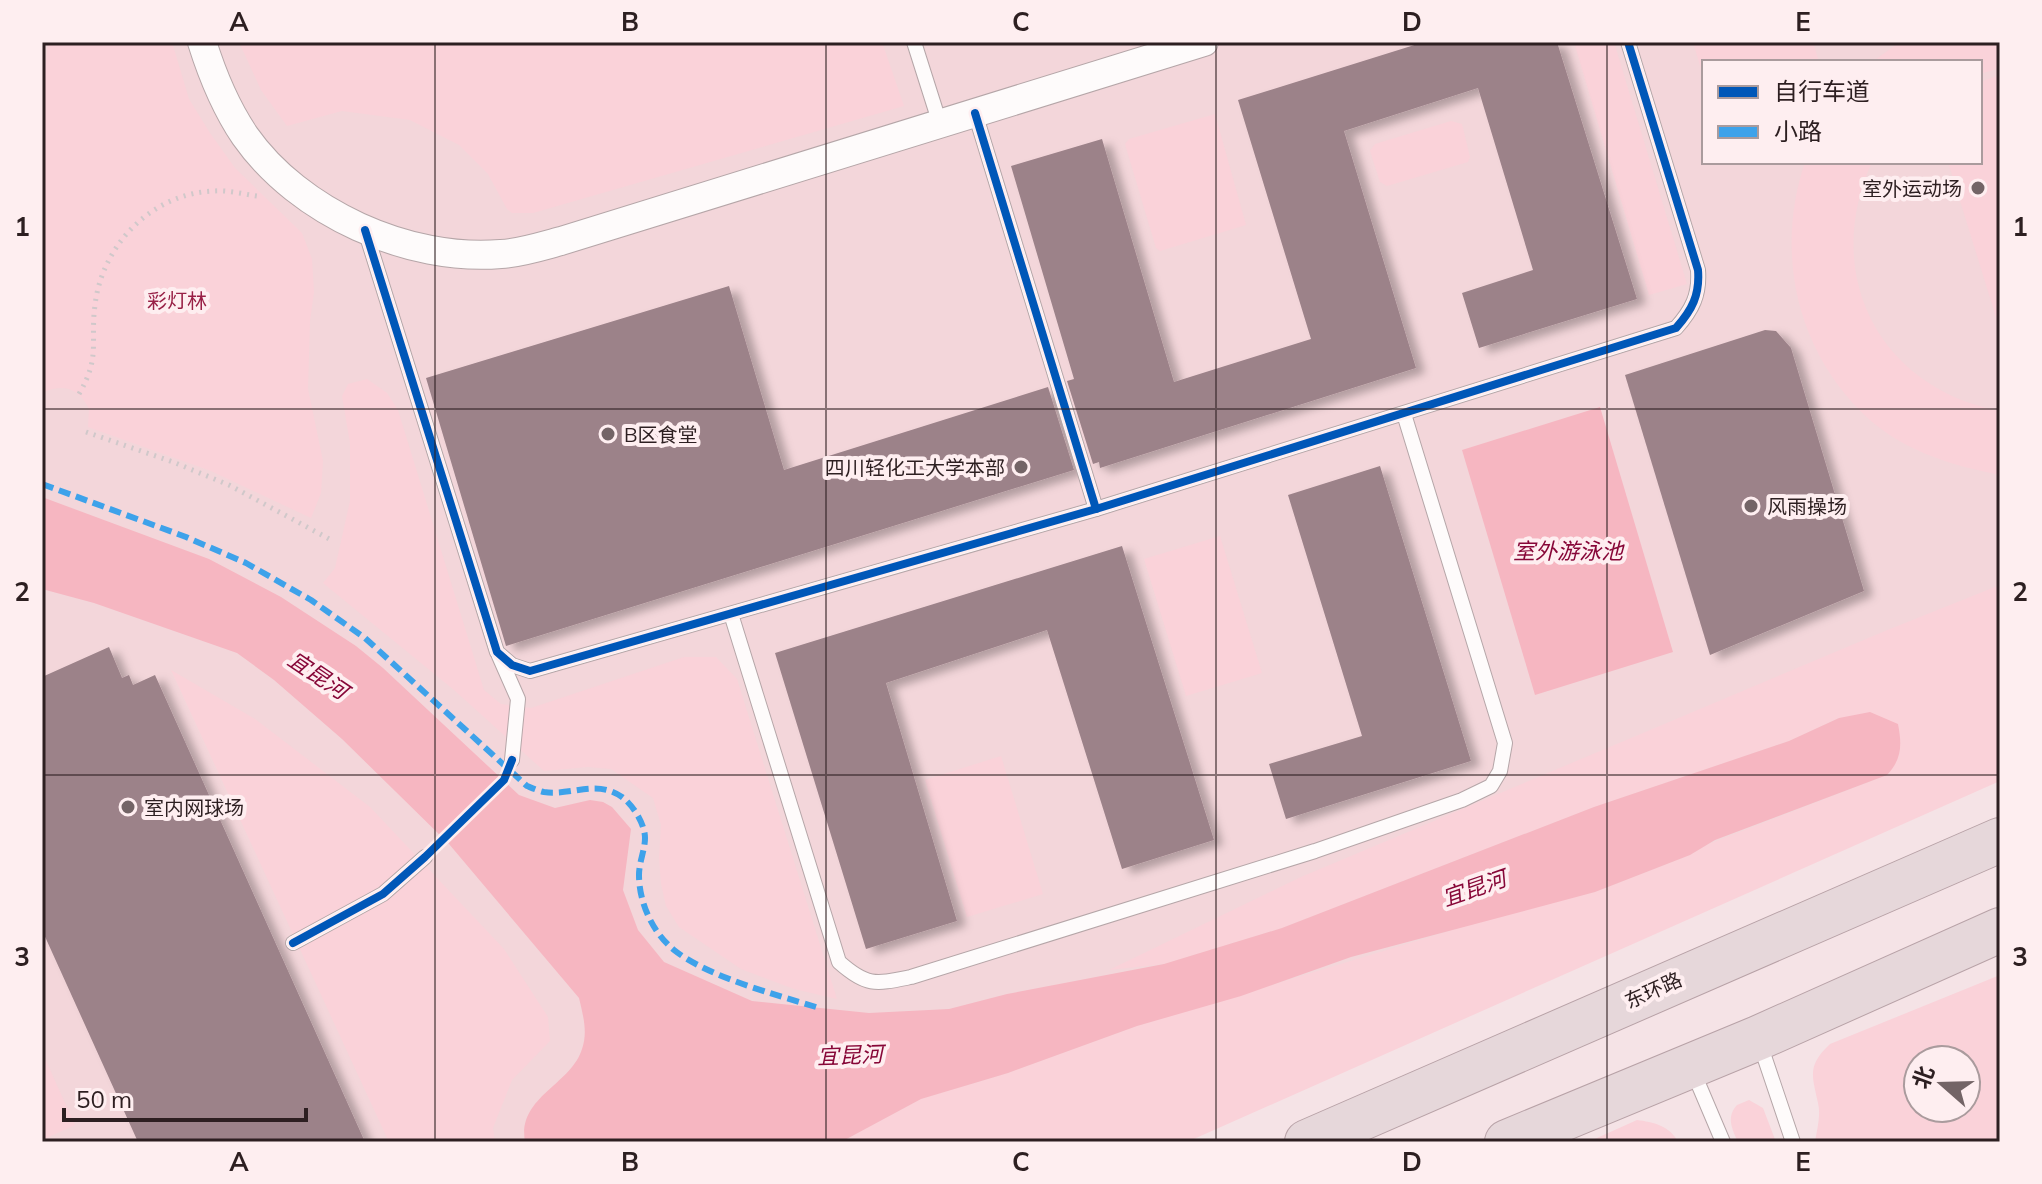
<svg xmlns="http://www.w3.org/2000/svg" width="2042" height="1184" font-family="Mulish,'Noto Sans SC',sans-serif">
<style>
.built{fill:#f3d6da;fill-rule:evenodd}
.green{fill:#fad2d9;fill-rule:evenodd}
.water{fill:#f6b6c1}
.building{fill:#9c8289;filter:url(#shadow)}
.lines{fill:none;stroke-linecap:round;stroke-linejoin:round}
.lane-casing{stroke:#b5a6a8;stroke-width:16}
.street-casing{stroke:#b5a6a8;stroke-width:30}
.highway-casing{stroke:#b8a2a7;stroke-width:46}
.path{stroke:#d0c8ca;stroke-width:5;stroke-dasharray:2 6;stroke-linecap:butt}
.lane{stroke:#fefbfb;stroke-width:14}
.street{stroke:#fefbfb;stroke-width:28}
.highway{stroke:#e6d7da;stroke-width:44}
.quiet{stroke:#3ea2ea;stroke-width:6;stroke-dasharray:12 6;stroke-linecap:butt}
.cycleway-casing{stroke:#feeef0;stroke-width:13}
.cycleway{stroke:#0057b8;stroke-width:8}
.grid{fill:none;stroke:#2d1f21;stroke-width:2;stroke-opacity:0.55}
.poi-dot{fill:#736466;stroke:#feeef0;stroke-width:3}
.labels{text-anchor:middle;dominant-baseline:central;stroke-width:8;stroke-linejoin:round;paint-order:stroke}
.poi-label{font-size:20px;fill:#2d1f21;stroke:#feeef0;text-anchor:start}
.park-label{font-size:20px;fill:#982046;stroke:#feeef0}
.street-label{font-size:20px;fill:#2d1f21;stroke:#feeef0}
.water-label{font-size:22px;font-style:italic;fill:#870738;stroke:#feeef0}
.neatline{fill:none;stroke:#2d1f21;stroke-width:3}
.grid-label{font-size:26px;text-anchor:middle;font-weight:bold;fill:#2d1f21}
</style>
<defs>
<filter id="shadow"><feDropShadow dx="9" dy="5" stdDeviation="4" flood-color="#0004"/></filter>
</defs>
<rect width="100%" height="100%" fill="#f5e3e6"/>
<path class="built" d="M42 42H2000V772L1145 1142H42ZM1704 62H1980V162H1704Z"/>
<g class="green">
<path d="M48 42H172L189 99 210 133 235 168 302 233 312 259 314 292 310 321 308 389 323 461 321 493 311 518 211 471 88 427 89 409C79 388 63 383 42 393V105Z"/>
<path d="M239 42H882L904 106 533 213H512L507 209 488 174 459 145 410 120 342 111 287 126 261 90Z"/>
<path d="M1574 42H1614L1687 284 1649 295Z"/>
<path d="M1693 42H1813L1819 62H1704V79Z"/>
<path d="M1900 42H2000V68L1980 74V62H1872Z"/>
<path d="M2000 75V330L1948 162H1980V82Z"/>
<path d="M1215 114 1246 225 1160 251 1156 248 1125 144 1129 139Z"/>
<path d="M1451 121 1462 124 1470 157 1468 162 1387 186 1380 182 1370 151 1375 144Z"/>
<path d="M1805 162H1872C1821 274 1879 388 2000 411V475C1954 466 1907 452 1871 421 1797 355 1774 254 1805 162Z"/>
<path d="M367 379 387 393 398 410 484 690 501 704 531 708 684 657H716L737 679 837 999 794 989 741 969 679 927 666 906 661 884 659 858 661 825 653 798 611 769 588 767 544 771 454 690 323 583 335 568 350 501V443L342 396 348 384Z"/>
<path d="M1220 536 1262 673 1186 696 1144 559Z"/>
<path d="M2000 585V781L1187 1142H841L921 1099 1008 1073 1137 1026 1502 915 1595 892 1690 855 1709 844 1887 775 1839 718 1789 741 1594 807 1282 928 1164 964 1109 970 1301 877 1885 631Z"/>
<path d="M171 670 255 719 370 807 504 949 548 1017 550 1041 512 1080 493 1128 495 1142H389Z"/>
<path d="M1001 756 1043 894 967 917 925 780Z"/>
<path d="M2000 975V1142H1815C1817 1130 1821 1115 1818 1103 1812 1075 1807 1066 1830 1044ZM1918 1060H1966V1108H1918Z"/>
<path d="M42 1052 75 1125 42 1140Z"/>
<path d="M1749 1100 1763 1108 1776 1142H1738C1732 1129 1726 1117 1737 1105Z"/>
<path d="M1637 1120C1653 1122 1670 1126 1678 1142H1588Z"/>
</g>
<g class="water">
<path d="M1600 407 1673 652 1535 695 1462 450Z"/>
<path d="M42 497 209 559 281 597 356 646 383 668 519 795 555 808 590 800 603 802 612 807 631 829 623 890 638 930 664 962 752 1001 869 1013 949 1009 1007 994 1164 964 1282 928 1594 807 1789 741 1839 718 1870 712 1898 724C1902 745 1902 759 1887 775L1715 840 1690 855 1595 892 1351 957 1241 996 1137 1026 1008 1073 921 1099 841 1142H525C517 1097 571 1085 582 1049 588 1032 583 1015 579 998L449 844 342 739 274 680 237 653 94 603 42 589Z"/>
</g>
<g class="building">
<path d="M1424 42H1557L1637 299 1479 348 1462 293 1533 270 1478 88 1344 131 1416 368 1100 468 1099 462 1093 464 1067 381 1074 379 1011 166 1102 139 1174 382 1311 339 1238 100Z"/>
<path d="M729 286 784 470 1048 387 1074 470 506 646 426 378Z"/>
<path d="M1765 330 1776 331 1791 348 1864 591 1710 655 1625 375Z"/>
<path d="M1380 466 1471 761 1286 819 1269 764 1362 736 1288 495Z"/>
<path d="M1122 546 1214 840 1122 869 1047 630 886 683 957 921 866 949 775 653Z"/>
<path d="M109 647 122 678 129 675 133 685 155 675 365 1142H138L42 930V677Z"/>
</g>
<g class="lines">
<g class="lane-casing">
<g id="lane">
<path d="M914 42 940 124"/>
<path d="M975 113 1096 509"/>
<path d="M365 230 497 652 512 665 530 671 1096 509 1676 328C1692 310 1700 295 1698 270L1628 42"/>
<path d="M731 614 839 962C867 987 876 984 911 977L1315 851 1462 800 1491 786 1500 771 1505 743 1404 414"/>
<path d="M499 656 518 699 512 760"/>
<path d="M293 943 383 894 425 857"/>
<path d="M1760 1044 1793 1142"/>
<path d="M1692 1069 1723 1142"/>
</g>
</g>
<g class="street-casing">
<path id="street" d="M202 42C212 74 226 108 245 136 299 213 409 262 501 254 521 253 542 246 561 241L1204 42"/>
</g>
<g class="highway-casing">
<g id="highway">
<path d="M1307 1142 2000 840"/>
<path d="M1507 1142 1758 1038 2000 930"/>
</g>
</g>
<g class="path">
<path d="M79 394C101 356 90 343 95 305 102 245 152 193 214 191 228 190 243 194 257 196"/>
<path d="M86 432 173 462 229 485 333 541"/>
</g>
<use href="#lane" class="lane"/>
<use href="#street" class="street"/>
<use href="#highway" class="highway"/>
<path class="quiet" d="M42 484 186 537 246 563 311 600 365 638 527 786C532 788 539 791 544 792 572 796 596 779 622 797 633 805 645 824 645 838 645 850 639 862 639 875 639 902 652 932 674 950 708 977 774 994 816 1007"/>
<g class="cycleway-casing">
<g id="cycleway">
<path d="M975 113 1096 509"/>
<path d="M365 230 497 652 512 665 530 671 1096 509 1676 328C1692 310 1700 295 1698 270L1628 42"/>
<path d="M293 943 383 894 425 857 504 780 512 760"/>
</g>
</g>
<use href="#cycleway" class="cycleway"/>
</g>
<path class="grid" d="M435 42V1142M826 42V1142M1216 42V1142M1607 42V1142M42 409H2000M42 775H2000"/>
<g class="poi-dot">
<circle cx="1978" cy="188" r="8"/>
<circle cx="608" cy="434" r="8"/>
<circle cx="1021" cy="467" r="8"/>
<circle cx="1751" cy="506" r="8"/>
<circle cx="128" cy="807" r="8"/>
</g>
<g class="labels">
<g class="poi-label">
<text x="1962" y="188" text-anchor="end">室外运动场</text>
<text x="624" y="434">B区食堂</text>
<text x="1005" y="467" text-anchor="end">四川轻化工大学本部</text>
<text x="1767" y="506">风雨操场</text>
<text x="144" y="807">室内网球场</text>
</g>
<g class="park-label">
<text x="177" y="300">彩灯林</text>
</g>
<g class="street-label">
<text transform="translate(1653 990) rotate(-24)">东环路</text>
</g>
<g class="water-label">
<text x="1568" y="551">室外游泳池</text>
<text transform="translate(318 675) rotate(34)">宜昆河</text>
<text transform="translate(1474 888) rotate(-19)">宜昆河</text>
<text transform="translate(850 1055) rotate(-2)">宜昆河</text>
</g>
</g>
<rect width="2042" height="1184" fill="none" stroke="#feeef0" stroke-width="88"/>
<rect x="1702" y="60" width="280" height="104" fill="#feeef0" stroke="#aa9b9d" stroke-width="2"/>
<rect x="1718" y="86" width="40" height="12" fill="#0057b8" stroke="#aa9b9d" stroke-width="2"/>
<text x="1774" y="100" font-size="24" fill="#2d1f21">自行车道</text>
<rect x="1718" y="126" width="40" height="12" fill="#3ea2ea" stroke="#aa9b9d" stroke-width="2"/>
<text x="1774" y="140" font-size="24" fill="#2d1f21">小路</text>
<g transform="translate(1942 1084) rotate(290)"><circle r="38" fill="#feeef0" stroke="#aa9b9d" stroke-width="2"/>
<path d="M0-6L14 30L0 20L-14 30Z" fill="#736466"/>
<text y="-12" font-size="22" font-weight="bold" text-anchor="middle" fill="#2d1f21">北</text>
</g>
<path d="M64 1108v12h242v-12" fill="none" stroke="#2d1f21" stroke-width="4"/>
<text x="76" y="1108" font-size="24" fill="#2d1f21" stroke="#feeef0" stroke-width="6" paint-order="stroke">50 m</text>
<rect x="44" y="44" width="1954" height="1096" class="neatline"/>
<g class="grid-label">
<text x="239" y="31">A</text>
<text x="630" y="31">B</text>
<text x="1021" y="31">C</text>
<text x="1412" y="31">D</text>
<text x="1803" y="31">E</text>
<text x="22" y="236">1</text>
<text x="2020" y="236">1</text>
<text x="22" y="601">2</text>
<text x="2020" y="601">2</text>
<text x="22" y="966">3</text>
<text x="2020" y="966">3</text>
<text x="239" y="1171">A</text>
<text x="630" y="1171">B</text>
<text x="1021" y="1171">C</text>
<text x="1412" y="1171">D</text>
<text x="1803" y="1171">E</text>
</g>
</svg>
